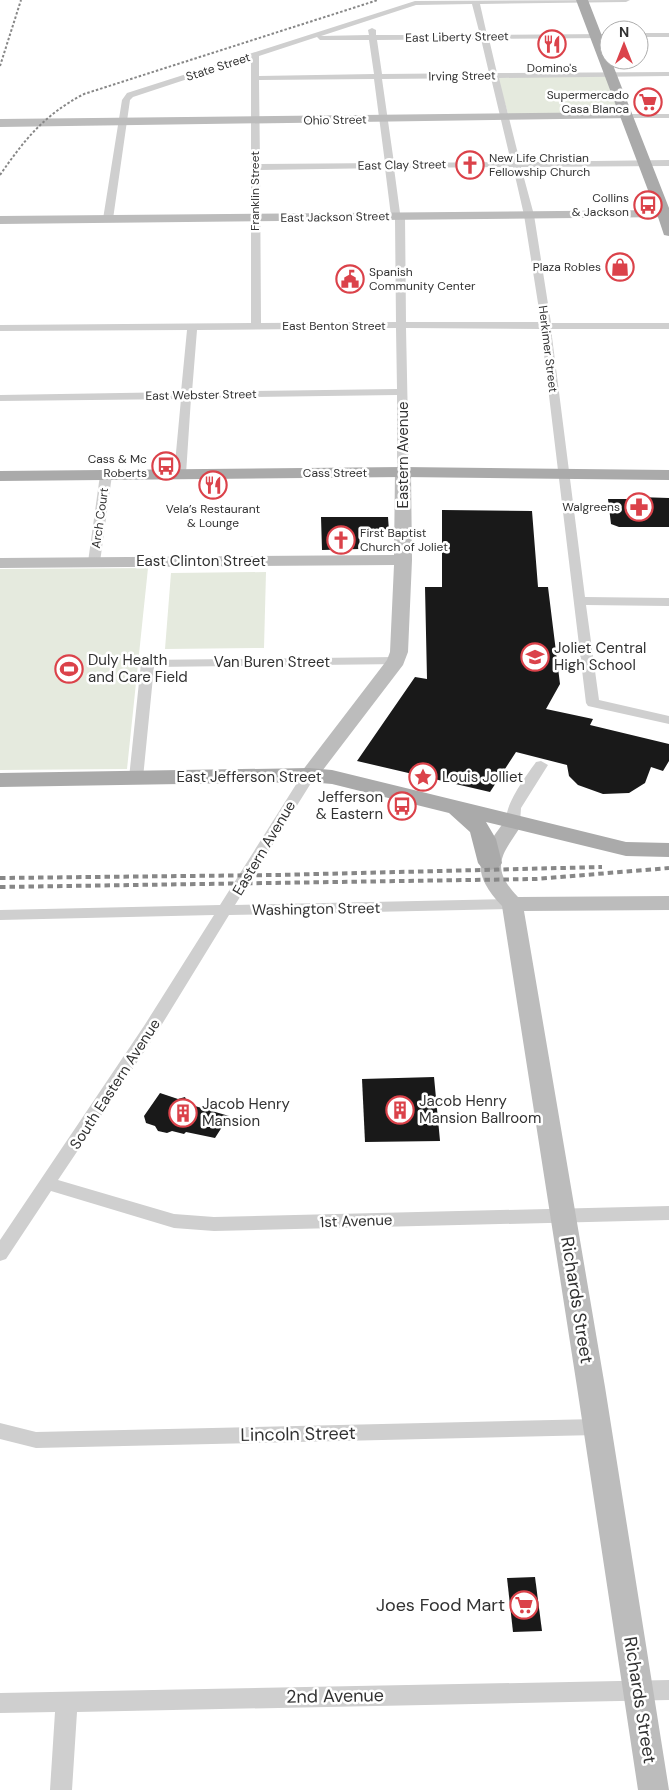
<svg xmlns="http://www.w3.org/2000/svg" width="669" height="1790" font-family="'DM Sans',sans-serif">
<style>
.green{fill:#e5eade}
.building{fill:#191919}
.lines{fill:none;stroke-linecap:round;stroke-linejoin:round}
.street{fill:#cfcfcf;fill-rule:evenodd}
.secondary{fill:#bcbcbc;fill-rule:evenodd}
.primary{fill:#aaa;fill-rule:evenodd}
.rail-far1{stroke:#878787;stroke-width:2;stroke-dasharray:2.5 2;stroke-linecap:butt}
.rail{stroke:#878787;stroke-width:4;stroke-dasharray:5.5 4;stroke-linecap:butt}
.labels{text-anchor:middle;dominant-baseline:central;stroke-width:5;stroke-linejoin:round;paint-order:stroke}
.far-street-label{font-size:12px;fill:#323232;stroke:#fff}
.far-poi-label{font-size:12px;fill:#323232;stroke:#fff;text-anchor:end}
.street-label{font-size:15px;fill:#323232;stroke:#fff}
.poi-label{font-size:15px;fill:#323232;stroke:#fff;text-anchor:start}
.near-street-label{font-size:18px;fill:#323232;stroke:#fff}
.near-poi-label{font-size:18px;fill:#323232;stroke:#fff;text-anchor:end}
</style>
<rect width="100%" height="100%" fill="#fff"/>
<g class="green">
<path d="M610 75 623 115 509 117 497 76Z"/>
<path d="M148 568 127 769 0 770V569Z"/>
<path d="M266 572 264 648 165 649 171 573Z"/>
</g>
<g class="building">
<path d="M638 96H652L657 109H643Z"/>
<path d="M638 497 669 498V527H619L611 524 608 499H638Z"/>
<path d="M442 510 532 511 538 587H548L560 684 546 709 593 719 590 725 669 744V761L663 771 651 767 645 783 629 793 603 794 578 785 569 776 567 765 516 752 490 792 357 761 415 677 427 679 425 587H442Z"/>
<path d="M321 517H388L389 531 359 532 360 549 322 550Z"/>
<path d="M434 1077 440 1141 365 1142 362 1079Z"/>
<path d="M160 1093 178 1099 185 1097 188 1104 229 1116 215 1138 186 1132 184 1134 172 1131 167 1133 158 1131 155 1126 146 1123 144 1116Z"/>
<path d="M535 1577 542 1631 513 1632 507 1578Z"/>
</g>
<g class="lines">
<g class="street">
<path d="M630 0 626 2 480 4 487 35 609 34V38L489 39 497 73 669 72V76L499 78 520 162 669 160V166L521 167 534 215 551 323H669V329H551L585 597 669 598V606L586 605 599 700 669 716V724L588 706 586 703 541 329 406 328 409 472 403 475 397 472V395L191 398 186 474 180 477 174 474 181 399 0 401V395L181 392 187 330 0 331V325L251 323V58L133 97 130 100 113 219 108 222 103 219 122 100 127 93 415 1ZM472 4 480 35H376V30L372 28 368 30 369 35 321 36 416 5ZM317 37 320 40H369L374 74 259 76V56ZM481 39 489 73 382 74 377 40ZM491 78 511 162 394 163 382 79ZM374 79 385 163 260 164 259 80ZM513 167 524 215 541 322H406L405 216 400 213 394 168ZM385 168 391 216 395 219 396 322 261 323 260 170ZM396 328 397 389 192 392 197 330Z"/>
<rect x="639" y="33" width="30" height="4"/>
<rect x="624" y="114" width="45" height="4"/>
<path d="M106 472 112 475 100 562 94 566 88 562 100 475Z"/>
<path d="M396 657 401 658 402 661 401 664 154 667 143 778 136 782 129 778 141 663 143 660Z"/>
<path d="M541 761 548 765 521 808 520 823 518 826H508C499 811 527 775 536 762Z"/>
<path d="M309 771 316 775 235 905 512 899 517 901 520 904 517 907 512 909 229 915 156 1034 58 1180 174 1214 214 1217 669 1206V1220L214 1231 174 1228 51 1191 6 1259 0 1261V1240L144 1026 214 915 0 920V910L220 905 302 775Z"/>
<path d="M597 1419 604 1421 607 1427 604 1433 597 1435 36 1448 0 1439V1423L36 1432Z"/>
<path d="M669 1680V1700L77 1712 72 1790H50L55 1712 0 1713V1693Z"/>
</g>
<g class="secondary">
<path d="M627 112 631 114 633 116 631 118 0 127V119Z"/>
<path d="M664 210 669 211V217L0 224V216Z"/>
<path d="M403 467 409 469 411 472 412 560 408 652 403 665 316 779 309 781 302 779 299 775 387 660 390 652 394 565 0 568V558L394 555 395 472 397 469Z"/>
<path d="M513 817 520 819 523 823C503 854 488 866 518 897L669 896V910L524 911 605 1387 669 1790H638L577 1387 502 906C467 868 480 856 506 819Z"/>
</g>
<g class="primary">
<path d="M576 0H588L609 54V60H611L669 208V236L664 235 657 214Z"/>
<path d="M403 467 669 470V480L403 477 0 481V471Z"/>
<path d="M309 768 332 770 626 842 669 843V857L626 856 486 822 496 839 502 863 498 868 490 870 482 868 478 863 470 832 449 813 332 784 309 782 0 787V773Z"/>
</g>
<g class="rail-far1">
<path d="M0 66 21 0"/>
<path d="M0 175C25 139 44 115 84 94L378 0"/>
</g>
<g class="rail">
<path d="M0 878 277 875 602 867"/>
<path d="M0 887 536 879 669 868"/>
</g>
</g>
<defs>
<g id="restaurant-ring" transform="scale(1.4375)"><circle r="9.5" fill="#fff" stroke="#db424a" stroke-width="1.5"/><path d="M-5-6h1v4h1v-4h1v4h1v-4h1v5L-1.5 .5V6h-2V.5L-5-1ZM5-6V6H3V1.5H1.5Q1.5-4 5-6Z" fill="#db424a"/></g>
<g id="supermarket-ring" transform="scale(1.4375)"><circle r="9.5" fill="#fff" stroke="#db424a" stroke-width="1.5"/><path d="M-6-5.5h2.5l.6 2H6L4.5 2H-2.5L-4.4-4H-6ZM-1.5 3.2a1.3 1.3 0 1 0 .1 0ZM3 3.2a1.3 1.3 0 1 0 .1 0Z" fill="#db424a"/></g>
<g id="church-ring" transform="scale(1.4375)"><circle r="9.5" fill="#fff" stroke="#db424a" stroke-width="1.5"/><path d="M-1.2-6h2.4v3.5h3.3v2.4h-3.3V6h-2.4V-.1h-3.3v-2.4h3.3Z" fill="#db424a"/></g>
<g id="bus-ring" transform="scale(1.4375)"><circle r="9.5" fill="#fff" stroke="#db424a" stroke-width="1.5"/><path d="M-5-6H5V4H4V6H2V4H-2V6H-4V4H-5ZM-3.5-4V0h7V-4ZM-3.5 1.2v1.5H-2V1.2ZM2 1.2v1.5H3.5V1.2Z" fill="#db424a"/></g>
<g id="shop-ring" transform="scale(1.4375)"><circle r="9.5" fill="#fff" stroke="#db424a" stroke-width="1.5"/><path d="M-5-2.5h2.3a2.7 3.5 0 0 1 5.4 0H5L5.5 6h-11ZM-1.5-2.5h3a1.5 2.3 0 0 0-3 0Z" fill="#db424a"/></g>
<g id="civic-ring" transform="scale(1.4375)"><circle r="9.5" fill="#fff" stroke="#db424a" stroke-width="1.5"/><path d="M-.6-6.5H3V-4.5H.6V-3L4-1V1h2V6H-6V1h2V-1L-.6-3ZM-1.2 2.5V6h2.4V2.5Z" fill="#db424a"/></g>
<g id="pharmacy-ring" transform="scale(1.4375)"><circle r="9.5" fill="#fff" stroke="#db424a" stroke-width="1.5"/><path d="M-2-6h4v4h4v4h-4v4h-4v-4h-4v-4h4Z" fill="#db424a"/></g>
<g id="school-ring" transform="scale(1.4375)"><circle r="9.5" fill="#fff" stroke="#db424a" stroke-width="1.5"/><path d="M0-5L7-2L0 1L-7-2ZM-4 1L0 2.5L4 1V4Q0 6-4 4Z" fill="#db424a"/></g>
<g id="stadium-ring" transform="scale(1.4375)"><circle r="9.5" fill="#fff" stroke="#db424a" stroke-width="1.5"/><path d="M0-5a6.5 5 0 1 0 0 10a6.5 5 0 1 0 0-10ZM-3.5-1.8h7v3.6h-7Z" fill="#db424a"/></g>
<g id="sight-ring" transform="scale(1.4375)"><circle r="9.5" fill="#fff" stroke="#db424a" stroke-width="1.5"/><path d="M0-6L1.8-2.2L6-1.7L2.9 1.2L3.7 5.4L0 3.3L-3.7 5.4L-2.9 1.2L-6-1.7L-1.8-2.2Z" fill="#db424a"/></g>
<g id="building-ring" transform="scale(1.4375)"><circle r="9.5" fill="#fff" stroke="#db424a" stroke-width="1.5"/><path d="M-4-6H4V6H1V3H-1V6H-4ZM-2.5-4.3h1.7v1.8h-1.7ZM.8-4.3h1.7v1.8H.8ZM-2.5-1h1.7V.8h-1.7ZM.8-1h1.7V.8H.8Z" fill="#db424a"/></g>
</defs>
<g fill-rule="evenodd">
<use href="#restaurant-ring" x="552" y="44"/>
<use href="#supermarket-ring" x="648" y="102"/>
<use href="#church-ring" x="470" y="165"/>
<use href="#bus-ring" x="648" y="205"/>
<use href="#shop-ring" x="620" y="267"/>
<use href="#civic-ring" x="350" y="279"/>
<use href="#bus-ring" x="166" y="466"/>
<use href="#restaurant-ring" x="213" y="485"/>
<use href="#pharmacy-ring" x="639" y="507"/>
<use href="#church-ring" x="341" y="540"/>
<use href="#school-ring" x="535" y="657"/>
<use href="#stadium-ring" x="69" y="669"/>
<use href="#sight-ring" x="423" y="777"/>
<use href="#bus-ring" x="402" y="806"/>
<use href="#building-ring" x="400" y="1110"/>
<use href="#building-ring" x="183" y="1113"/>
<use href="#supermarket-ring" x="524" y="1605"/>
</g>
<g class="labels">
<g class="far-street-label">
<text transform="translate(457 37) rotate(-1)">East Liberty Street</text>
<text transform="translate(218 67) rotate(-18)">State Street</text>
<text transform="translate(462 76) rotate(-1)">Irving Street</text>
<text transform="translate(335 120) rotate(-1)">Ohio Street</text>
<text transform="translate(402 165) rotate(-1)">East Clay Street</text>
<text transform="translate(255 191) rotate(-90)">Franklin Street</text>
<text transform="translate(335 217) rotate(-1)">East Jackson Street</text>
<text x="334" y="326">East Benton Street</text>
<text transform="translate(548 349) rotate(83)">Herkimer Street</text>
<text transform="translate(201 395) rotate(-1)">East Webster Street</text>
<text x="335" y="473">Cass Street</text>
<text transform="translate(100 518) rotate(-82)">Arch Court</text>
</g>
<g class="far-poi-label">
<text x="552" y="68" text-anchor="middle">Domino's</text>
<text x="629" y="95">Supermercado<tspan x="629" dy="14">Casa Blanca</tspan></text>
<text x="489" y="158" text-anchor="start">New Life Christian<tspan x="489" dy="14">Fellowship Church</tspan></text>
<text x="629" y="198">Collins<tspan x="629" dy="14">&amp; Jackson</tspan></text>
<text x="601" y="267">Plaza Robles</text>
<text x="369" y="272" text-anchor="start">Spanish<tspan x="369" dy="14">Community Center</tspan></text>
<text x="147" y="459">Cass &amp; Mc<tspan x="147" dy="14">Roberts</tspan></text>
<text x="620" y="507">Walgreens</text>
<text x="213" y="509" text-anchor="middle">Vela’s Restaurant<tspan x="213" dy="14">&amp; Lounge</tspan></text>
<text x="360" y="533" text-anchor="start">First Baptist<tspan x="360" dy="14">Church of Joliet</tspan></text>
</g>
<g class="street-label">
<text transform="translate(403 455) rotate(-90)">Eastern Avenue</text>
<text x="201" y="561">East Clinton Street</text>
<text x="272" y="662">Van Buren Street</text>
<text x="249" y="777">East Jefferson Street</text>
<text transform="translate(264 848) rotate(-59)">Eastern Avenue</text>
<text transform="translate(316 909) rotate(-1)">Washington Street</text>
<text transform="translate(115 1084) rotate(-57)">South Eastern Avenue</text>
<text transform="translate(356 1221) rotate(-2)">1st Avenue</text>
</g>
<g class="poi-label">
<text x="554" y="648">Joliet Central<tspan x="554" dy="17">High School</tspan></text>
<text x="88" y="660">Duly Health<tspan x="88" dy="17">and Care Field</tspan></text>
<text x="442" y="777">Louis Jolliet</text>
<text x="383" y="797" text-anchor="end">Jefferson<tspan x="383" dy="17">&amp; Eastern</tspan></text>
<text x="419" y="1101">Jacob Henry<tspan x="419" dy="17">Mansion Ballroom</tspan></text>
<text x="202" y="1104">Jacob Henry<tspan x="202" dy="17">Mansion</tspan></text>
</g>
<g class="near-street-label">
<text transform="translate(577 1300) rotate(81)">Richards Street</text>
<text transform="translate(298 1434) rotate(-1)">Lincoln Street</text>
<text transform="translate(335 1696) rotate(-1)">2nd Avenue</text>
<text transform="translate(640 1700) rotate(81)">Richards Street</text>
</g>
<g class="near-poi-label">
<text x="505" y="1605">Joes Food Mart</text>
</g>
</g>
<g transform="translate(624 45)"><circle r="24" fill="#ffffff" stroke="#adadad"/>
<path d="M0-4L9 19L0 12L-9 19Z" fill="#db424a"/>
<text y="-8" font-size="14" font-weight="bold" text-anchor="middle" fill="#323232">N</text>
</g>
</svg>
